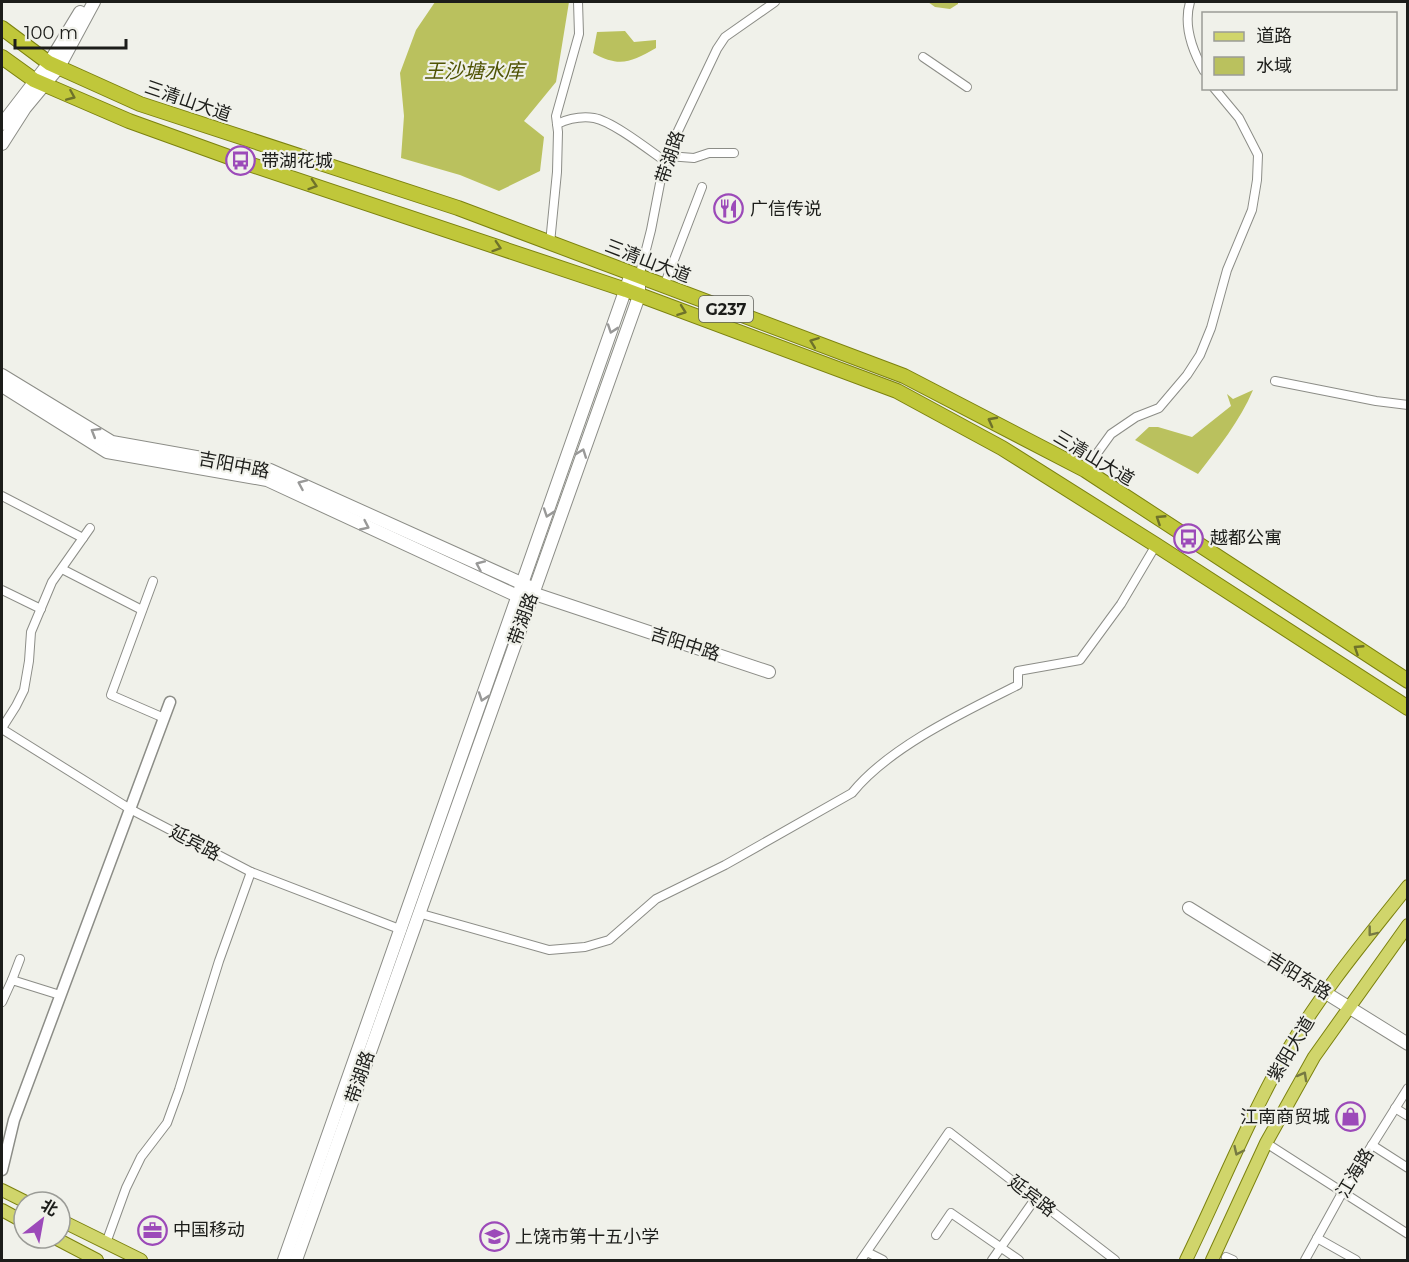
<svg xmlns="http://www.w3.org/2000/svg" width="1409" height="1262" font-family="Montserrat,'Noto Sans SC',sans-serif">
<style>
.water{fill:#bac15e}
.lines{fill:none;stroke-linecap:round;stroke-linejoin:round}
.minor-casing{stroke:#8c8d87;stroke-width:10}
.tertiary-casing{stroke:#8c8d87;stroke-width:13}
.secondary-casing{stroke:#8c8d87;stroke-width:14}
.primary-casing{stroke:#7c820f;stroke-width:14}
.trunk-casing{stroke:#7c820f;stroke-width:16}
.minor{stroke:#fff;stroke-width:8}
.tertiary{stroke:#fff;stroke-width:10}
.secondary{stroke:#fff;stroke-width:12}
.primary{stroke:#d0d56b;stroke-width:12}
.trunk{stroke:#c0c73a;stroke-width:14}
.oneway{stroke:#6e722a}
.oneway2{stroke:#999998}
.oneway3{stroke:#767942}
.labels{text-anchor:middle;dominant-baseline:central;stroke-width:4.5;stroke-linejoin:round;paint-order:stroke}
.shield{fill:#f0f1ea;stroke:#5c5d58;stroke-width:1.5}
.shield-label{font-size:16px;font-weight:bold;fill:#1c1d1a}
.street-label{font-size:18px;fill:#1c1d1a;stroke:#f0f1ea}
.poi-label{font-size:18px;fill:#1c1d1a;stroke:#f0f1ea;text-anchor:start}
.water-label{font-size:20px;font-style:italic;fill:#4f5304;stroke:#f0f1ea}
</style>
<rect width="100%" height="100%" fill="#f0f1ea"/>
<g class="water">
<path d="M435 2H569L556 82 524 121 544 137 540 171 499 191 460 175 401 158 404 116 400 73 416 30Z"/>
<path d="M928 2H958V4L950 9 935 7Z"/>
<path d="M625 31 634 42 656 40V48C631 62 620 68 593 53L597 32Z"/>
<path d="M1253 390C1240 421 1218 448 1198 474L1135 440 1149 427H1158L1192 437 1231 406 1227 394 1233 399Z"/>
</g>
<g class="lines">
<defs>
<g id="minor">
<path d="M1190 2C1183 26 1192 50 1204 71"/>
<path d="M923 57 967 87"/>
<path d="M557 124C568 119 581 116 594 118 612 121 649 150 666 162"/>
<path d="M668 156 694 158 709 153H734"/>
<path d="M550 243 557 172 558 132 556 116 579 34 578 2"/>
<path d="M639 277 651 230 663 168 678 131 717 49 725 37 775 2"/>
<path d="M664 286 702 187"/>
<path d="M1275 381 1376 401 1408 405"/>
<path d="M1085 470 1111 434 1136 417 1159 408 1187 375 1200 355 1211 328 1227 270 1252 210 1257 180 1258 155 1239 118 1214 88"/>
<path d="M2 496 83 538"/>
<path d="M62 569 142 610"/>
<path d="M153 581 111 695 164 718"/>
<path d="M2 590 41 609"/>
<path d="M2 728 16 706 24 690 29 661 31 632 52 582 90 528"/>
<path d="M2 729 130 809 251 872 402 930"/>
<path d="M418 913 549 950 585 947 609 940 656 899 725 865 852 793C889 747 964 712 1018 685V671L1080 660 1121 604 1156 545"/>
<path d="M12 980 20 959"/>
<path d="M2 1002 12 980 60 995"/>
<path d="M1395 1108 1408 1116"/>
<path d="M1266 1143 1408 1234"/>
<path d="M1372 1145 1408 1168"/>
<path d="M936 1235 951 1213 1019 1260"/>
<path d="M1317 1238 1356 1260"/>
<path d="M106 1243 126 1188 141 1157 167 1123 179 1090 219 961 251 872"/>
<path d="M867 1252 883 1260"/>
<path d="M1226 1257 1233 1260"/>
<path d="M861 1260 949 1132 1115 1260"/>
<path d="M992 1260 1035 1199"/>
<path d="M1305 1260 1342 1193 1408 1088"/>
</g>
<path id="tertiary" d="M2 1170 14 1120 170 702"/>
<g id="secondary">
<path d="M2 124 49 63 80 12"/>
<path d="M2 144 25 108 59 67 94 2"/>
<path d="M2 375 112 442 270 470 530 587"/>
<path d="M2 386 107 452 267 480 526 600"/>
<path d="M532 593 769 672"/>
<path d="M1189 908 1408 1044"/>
<path d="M284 1260 631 274"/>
<path d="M296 1260 639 296V277"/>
</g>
<g id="primary">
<path d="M2 1190 26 1202"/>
<path d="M2 1210 24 1222"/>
<path d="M60 1220 141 1260"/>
<path d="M55 1238 97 1260"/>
<path d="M1186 1260C1220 1190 1250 1115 1289 1048 1323 990 1367 938 1408 886"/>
<path d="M1212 1260 1266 1143 1314 1057 1408 925"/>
</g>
<g id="trunk">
<path d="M2 28 49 63 140 104 458 208 904 376 1085 470 1408 681"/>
<path d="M2 57 34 80 129 121 240 161 626 290 897 391 1002 448 1156 545 1408 708"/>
</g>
</defs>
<use href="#minor" class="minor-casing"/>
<use href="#tertiary" class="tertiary-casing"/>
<use href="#secondary" class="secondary-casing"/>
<use href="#primary" class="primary-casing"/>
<use href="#trunk" class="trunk-casing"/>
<use href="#minor" class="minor"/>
<use href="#tertiary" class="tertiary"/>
<use href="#secondary" class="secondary"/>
<use href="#primary" class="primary"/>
<use href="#trunk" class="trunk"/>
</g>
<defs><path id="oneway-chevron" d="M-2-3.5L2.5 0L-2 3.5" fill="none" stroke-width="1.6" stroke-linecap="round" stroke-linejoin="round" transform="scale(1.5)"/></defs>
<g class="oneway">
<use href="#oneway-chevron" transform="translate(71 96) rotate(23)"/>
<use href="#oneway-chevron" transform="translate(313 185) rotate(18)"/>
<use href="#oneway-chevron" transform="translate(497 247) rotate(18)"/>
<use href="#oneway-chevron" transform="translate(682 311) rotate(20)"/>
<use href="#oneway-chevron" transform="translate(814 342) rotate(-159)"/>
<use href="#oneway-chevron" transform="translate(992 421) rotate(-152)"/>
<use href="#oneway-chevron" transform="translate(1160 519) rotate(-147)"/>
<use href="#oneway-chevron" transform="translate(1358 649) rotate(-147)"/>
</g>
<g class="oneway2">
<use href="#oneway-chevron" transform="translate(612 329) rotate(109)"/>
<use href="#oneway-chevron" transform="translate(95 432) rotate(-149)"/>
<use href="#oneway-chevron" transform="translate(582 453) rotate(-70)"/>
<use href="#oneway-chevron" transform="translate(302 484) rotate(-156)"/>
<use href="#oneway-chevron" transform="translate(548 513) rotate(109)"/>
<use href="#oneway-chevron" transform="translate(365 526) rotate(25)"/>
<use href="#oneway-chevron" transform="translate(480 565) rotate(-156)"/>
<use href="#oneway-chevron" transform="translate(483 697) rotate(109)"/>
</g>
<g class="oneway3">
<use href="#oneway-chevron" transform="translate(1372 932) rotate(128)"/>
<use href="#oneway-chevron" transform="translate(1303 1076) rotate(-61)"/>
<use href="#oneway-chevron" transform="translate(1238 1151) rotate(115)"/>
</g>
<defs>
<symbol id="bus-ring" viewBox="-11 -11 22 22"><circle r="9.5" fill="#f0f1ea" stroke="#9c4ab9" stroke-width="1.5"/><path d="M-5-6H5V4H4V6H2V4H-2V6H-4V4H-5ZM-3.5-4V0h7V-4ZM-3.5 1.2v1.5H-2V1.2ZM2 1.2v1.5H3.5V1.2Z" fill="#9c4ab9"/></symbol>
<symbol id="restaurant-ring" viewBox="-11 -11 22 22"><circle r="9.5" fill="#f0f1ea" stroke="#9c4ab9" stroke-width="1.5"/><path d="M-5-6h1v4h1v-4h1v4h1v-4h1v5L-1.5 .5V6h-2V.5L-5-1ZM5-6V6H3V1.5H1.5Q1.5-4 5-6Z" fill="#9c4ab9"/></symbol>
<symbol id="shop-ring" viewBox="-11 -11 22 22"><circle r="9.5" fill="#f0f1ea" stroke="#9c4ab9" stroke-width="1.5"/><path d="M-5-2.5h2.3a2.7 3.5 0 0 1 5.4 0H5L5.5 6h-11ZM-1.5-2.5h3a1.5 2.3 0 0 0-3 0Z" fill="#9c4ab9"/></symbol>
<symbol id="office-ring" viewBox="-11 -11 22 22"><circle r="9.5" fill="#f0f1ea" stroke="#9c4ab9" stroke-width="1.5"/><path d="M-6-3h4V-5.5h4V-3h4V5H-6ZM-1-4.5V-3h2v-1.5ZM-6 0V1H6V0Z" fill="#9c4ab9"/></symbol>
<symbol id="school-ring" viewBox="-11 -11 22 22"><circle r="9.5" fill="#f0f1ea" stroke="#9c4ab9" stroke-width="1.5"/><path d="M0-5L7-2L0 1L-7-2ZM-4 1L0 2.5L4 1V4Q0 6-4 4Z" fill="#9c4ab9"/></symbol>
</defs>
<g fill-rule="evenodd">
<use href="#bus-ring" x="224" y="144" width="33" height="33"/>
<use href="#restaurant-ring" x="712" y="192" width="33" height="33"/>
<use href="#bus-ring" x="1172" y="522" width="33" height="33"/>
<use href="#shop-ring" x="1334" y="1100" width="33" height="33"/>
<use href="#office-ring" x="136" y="1214" width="33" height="33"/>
<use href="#school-ring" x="478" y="1220" width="33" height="33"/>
</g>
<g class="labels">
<rect class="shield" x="699" y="296" width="54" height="26" rx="4.5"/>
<g class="shield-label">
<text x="726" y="309">G237</text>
</g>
<g class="street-label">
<text transform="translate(188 101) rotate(19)">三清山大道</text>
<text transform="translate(670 157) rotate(-72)">带湖路</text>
<text transform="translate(648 261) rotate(21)">三清山大道</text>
<text transform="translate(1094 458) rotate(31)">三清山大道</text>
<text transform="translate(234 465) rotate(11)">吉阳中路</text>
<text transform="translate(523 619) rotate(-70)">带湖路</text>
<text transform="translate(685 644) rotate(18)">吉阳中路</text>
<text transform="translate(195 843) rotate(28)">延宾路</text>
<text transform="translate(1299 976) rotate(32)">吉阳东路</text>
<text transform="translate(1291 1049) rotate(-59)">紫阳大道</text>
<text transform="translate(360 1077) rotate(-71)">带湖路</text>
<text transform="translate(1355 1173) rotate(-59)">江海路</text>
<text transform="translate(1032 1196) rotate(38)">延宾路</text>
</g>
<g class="poi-label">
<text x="261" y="161">带湖花城</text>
<text x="750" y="209">广信传说</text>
<text x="1210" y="538">越都公寓</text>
<text x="1330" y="1117" text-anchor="end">江南商贸城</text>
<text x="173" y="1230">中国移动</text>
<text x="515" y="1237">上饶市第十五小学</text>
</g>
<g class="water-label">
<text x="474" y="71">王沙塘水库</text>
</g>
</g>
<rect width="1409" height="1262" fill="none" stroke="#1c1d1a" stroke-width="6"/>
<rect x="1202" y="12" width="195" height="78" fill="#f0f1ea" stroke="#9b9c97" stroke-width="1.5"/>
<rect x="1214" y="32" width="30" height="9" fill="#d0d56b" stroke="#9b9c97" stroke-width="1.5"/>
<text x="1256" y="42" font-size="18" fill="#1c1d1a">道路</text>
<rect x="1214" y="57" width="30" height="18" fill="#bac15e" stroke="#9b9c97" stroke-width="1.5"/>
<text x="1256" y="72" font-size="18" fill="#1c1d1a">水域</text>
<g transform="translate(42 1220) rotate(31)"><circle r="28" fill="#f0f1ea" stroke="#9b9c97" stroke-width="1.5"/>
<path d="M0-4.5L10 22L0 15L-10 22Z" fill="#9c4ab9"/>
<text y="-9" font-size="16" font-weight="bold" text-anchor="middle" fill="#1c1d1a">北</text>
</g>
<path d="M15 39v9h111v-9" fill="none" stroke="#1c1d1a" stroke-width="3"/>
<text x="24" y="39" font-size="18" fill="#1c1d1a" stroke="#f0f1ea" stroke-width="4.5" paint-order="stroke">100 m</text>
</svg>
